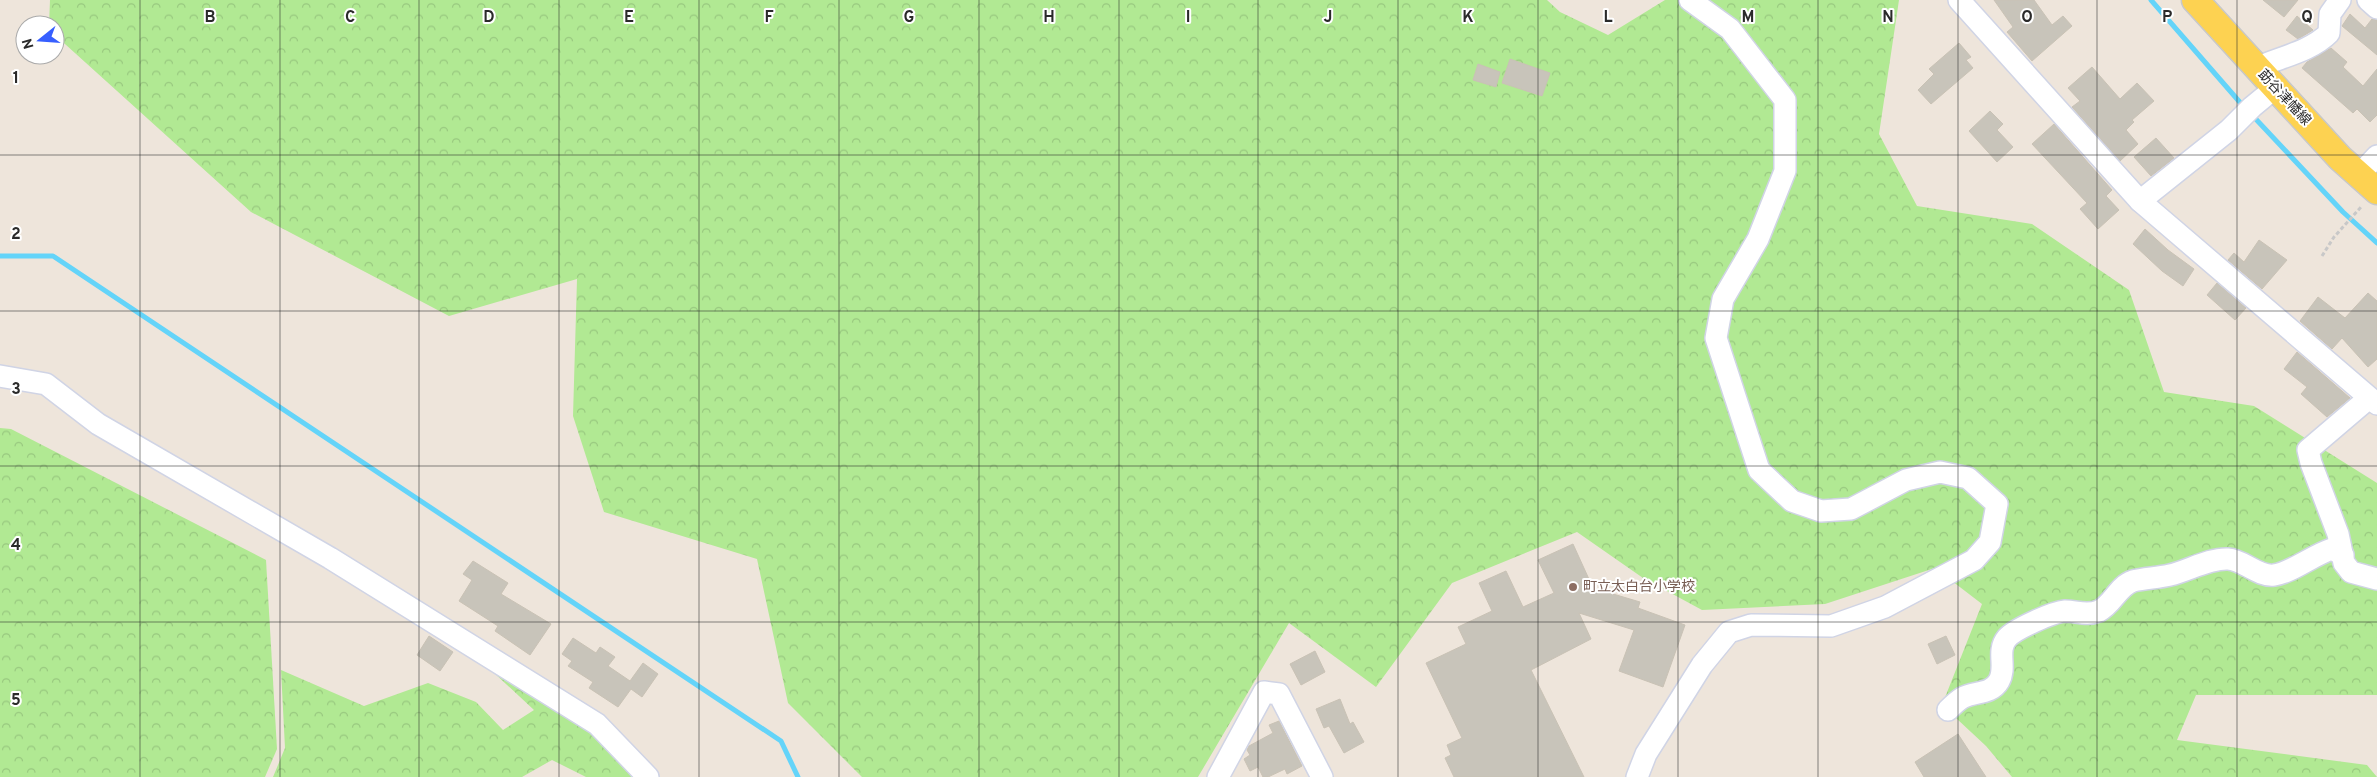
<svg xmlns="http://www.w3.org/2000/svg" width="2377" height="777" font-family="Overpass,'Noto Sans JP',sans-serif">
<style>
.forest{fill:url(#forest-crowns)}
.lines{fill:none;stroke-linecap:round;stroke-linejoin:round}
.stream{stroke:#64d4f9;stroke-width:5}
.building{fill:#c8c4ba;stroke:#c9c2b5}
.minor-casing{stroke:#d0d4e5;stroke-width:24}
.major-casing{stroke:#c8c8c8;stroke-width:29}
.path{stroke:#c8c8c8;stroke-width:3;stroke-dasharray:4 2.5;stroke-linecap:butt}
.minor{stroke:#fff;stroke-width:21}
.major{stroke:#fdd251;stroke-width:26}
.grid{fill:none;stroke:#2a2a2a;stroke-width:1;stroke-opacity:0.55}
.education-dot{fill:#8d6e63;stroke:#fff;stroke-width:2}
.labels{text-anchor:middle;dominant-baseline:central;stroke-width:4;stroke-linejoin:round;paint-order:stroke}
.street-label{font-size:14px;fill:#2a2a2a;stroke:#fff}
.education-label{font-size:14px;fill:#785e54;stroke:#fff;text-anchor:start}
.grid-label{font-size:16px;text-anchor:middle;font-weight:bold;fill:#2a2a2a;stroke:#fff;stroke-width:4;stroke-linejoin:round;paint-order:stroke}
</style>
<defs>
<pattern id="forest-crowns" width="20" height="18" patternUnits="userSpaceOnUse" patternTransform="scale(1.25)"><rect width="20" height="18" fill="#b1e993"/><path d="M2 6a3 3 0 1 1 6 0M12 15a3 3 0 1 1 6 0" fill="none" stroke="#98c87f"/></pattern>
</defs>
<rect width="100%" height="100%" fill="#eee5db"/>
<g class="forest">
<path d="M50 0H1547L1560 12 1608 35 1665 0H1899L1879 134 1917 206 2032 224 2129 290 2164 392 2254 406 2377 483V695H2196L2177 740 2367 765 2377 777H2012L1986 746 1942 705 1982 604 1935 568 1825 604 1702 610 1643 578 1577 532 1452 583 1376 687 1289 623 1198 777H862L788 703 757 559 604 512 573 416 577 279 449 316 251 212 55 35V25H49Z"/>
<path d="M0 428 11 429 266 560 277 749 265 777H0Z"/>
<path d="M281 670 364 706 428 683 476 702 503 730 534 710 492 671 591 732 632 777H586L552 760 522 777H273L285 748Z"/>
</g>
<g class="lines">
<g class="stream">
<path d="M2151 0 2244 107"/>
<path d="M2252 115 2343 212 2377 243"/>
<path d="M0 256H53L781 741 798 777"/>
</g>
</g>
<g class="building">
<path d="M1994 0H2034L2052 25 2063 16 2072 26 2032 61 2007 32 2013 27Z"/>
<path d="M2263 0H2298L2284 17Z"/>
<path d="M2350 14 2365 28 2372 19 2377 20V55L2342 26Z"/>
<path d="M2297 16 2313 30 2298 39 2286 30Z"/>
<path d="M1959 43 1971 57 1966 60 1973 68 1931 104 1918 90 1934 74 1929 69Z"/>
<path d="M2331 48 2347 62 2343 67 2363 86 2377 69V115L2370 122 2357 109 2353 113 2302 68 2307 62Z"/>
<path d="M1510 59 1550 73 1542 96 1502 83Z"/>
<path d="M1478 64 1500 72 1496 87 1473 80Z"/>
<path d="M2092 67 2120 99 2137 83 2154 101 2132 120 2134 122 2126 130 2138 144 2120 161 2072 107 2080 101 2068 88Z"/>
<path d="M1990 111 2003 124 1997 130 2013 147 1997 162 1969 131Z"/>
<path d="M2054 124 2112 190 2106 196 2119 210 2098 229 2080 209 2087 203 2032 144Z"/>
<path d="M2156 138 2174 158 2151 176 2134 157Z"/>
<path d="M2145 229 2168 250 2194 269 2183 286 2162 271 2133 244Z"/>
<path d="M2259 240 2287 260 2262 289 2228 260 2234 253 2244 262Z"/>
<path d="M2217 283 2246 308 2235 320 2207 295Z"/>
<path d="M2368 293 2377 301V359L2368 367 2342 338 2332 349 2300 321 2318 297 2345 318Z"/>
<path d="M2297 352 2350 398 2327 417 2301 394 2307 387 2284 369Z"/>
<path d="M1573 544 1593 588 1640 602 1638 608 1685 625 1663 687 1619 671 1634 630 1579 613 1591 639 1531 670 1584 777H1454L1445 758 1451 755 1447 745 1462 738 1426 663 1466 644 1458 627 1492 611 1479 583 1506 571 1523 607 1554 593 1538 560Z"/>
<path d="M473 561 508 583 501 594 551 624 530 655 495 631 498 626 459 601 472 580 463 574Z"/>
<path d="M429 636 453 652 440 671 417 655Z"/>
<path d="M1946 636 1955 655 1937 664 1928 644Z"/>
<path d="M573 638 596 653 600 647 615 657 608 666 630 681 643 663 658 674 642 697 631 689 618 707 589 688 593 682 568 666 572 661 562 654Z"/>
<path d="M1315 651 1325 672 1301 685 1290 664Z"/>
<path d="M1340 699 1350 724 1353 722 1364 742 1344 753 1329 726 1324 728 1316 709Z"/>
<path d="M1279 721 1302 766 1287 774 1285 769 1268 777H1263L1258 767 1250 771 1244 759 1250 755 1247 750 1249 746 1273 733 1269 725Z"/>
<path d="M1958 734 1986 777H1924L1915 762Z"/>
</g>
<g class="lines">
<defs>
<g id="minor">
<path d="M1959 0 2140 201 2377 404"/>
<path d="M2368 0 2377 8"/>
<path d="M2256 68C2280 57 2310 52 2329 33L2330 14 2340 0"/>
<path d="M2359 175 2377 156"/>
<path d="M2140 201 2229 130 2252 107 2275 88"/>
<path d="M0 376 46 384 98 424 330 558 597 724 648 777"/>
<path d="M2369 398 2308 450 2311 463 2338 534 2344 563 2351 572 2377 579"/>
<path d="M1948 710C1952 706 1957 701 1962 698 1974 691 1991 695 1999 681 2007 667 1996 651 2007 638 2015 629 2053 612 2065 611 2077 611 2086 616 2099 611 2113 604 2118 586 2133 581 2144 578 2158 578 2170 575 2188 571 2209 558 2228 559 2244 560 2258 577 2274 575 2291 573 2313 555 2332 549L2343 555"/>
<path d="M1218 777 1264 692 1279 694 1322 777"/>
<path d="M1637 777 1646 754 1702 665 1729 632 1751 625 1831 626 1885 607 1974 560 1990 542 1997 504 1968 478 1940 472 1906 480 1851 509 1821 511 1792 501 1759 470 1716 338 1723 299 1758 239 1785 171V100L1730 29 1690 0"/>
</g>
<path id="major" d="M2195 0 2340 158 2377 191"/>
</defs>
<use href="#minor" class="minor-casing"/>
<use href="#major" class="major-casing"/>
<path class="path" d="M2322 256 2334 237 2362 206"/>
<use href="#minor" class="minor"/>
<use href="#major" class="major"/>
</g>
<path class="grid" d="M140 0V777M280 0V777M419 0V777M559 0V777M699 0V777M839 0V777M979 0V777M1119 0V777M1258 0V777M1398 0V777M1538 0V777M1678 0V777M1818 0V777M1958 0V777M2097 0V777M2237 0V777M0 155H2377M0 311H2377M0 466H2377M0 622H2377"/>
<circle class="education-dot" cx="1573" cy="587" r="5"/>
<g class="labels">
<g class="street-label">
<text transform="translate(2284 98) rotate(47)">莇谷津幡線</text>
</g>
<g class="education-label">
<text x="1583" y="587">町立太白台小学校</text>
</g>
</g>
<g class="grid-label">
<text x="210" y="22">B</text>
<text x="350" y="22">C</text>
<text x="489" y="22">D</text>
<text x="629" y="22">E</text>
<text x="769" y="22">F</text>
<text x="909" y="22">G</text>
<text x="1049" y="22">H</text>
<text x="1188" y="22">I</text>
<text x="1328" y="22">J</text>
<text x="1468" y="22">K</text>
<text x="1608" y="22">L</text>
<text x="1748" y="22">M</text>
<text x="1888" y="22">N</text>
<text x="2027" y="22">O</text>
<text x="2167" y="22">P</text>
<text x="2307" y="22">Q</text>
<text x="16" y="83">1</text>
<text x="16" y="239">2</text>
<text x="16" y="394">3</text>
<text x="16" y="550">4</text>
<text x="16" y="705">5</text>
</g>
<g transform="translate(40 40) rotate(253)"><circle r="24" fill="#ffffff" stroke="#aaaaaa"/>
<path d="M0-4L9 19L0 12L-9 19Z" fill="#375fff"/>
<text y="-8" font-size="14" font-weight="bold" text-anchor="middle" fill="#2a2a2a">N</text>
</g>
</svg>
